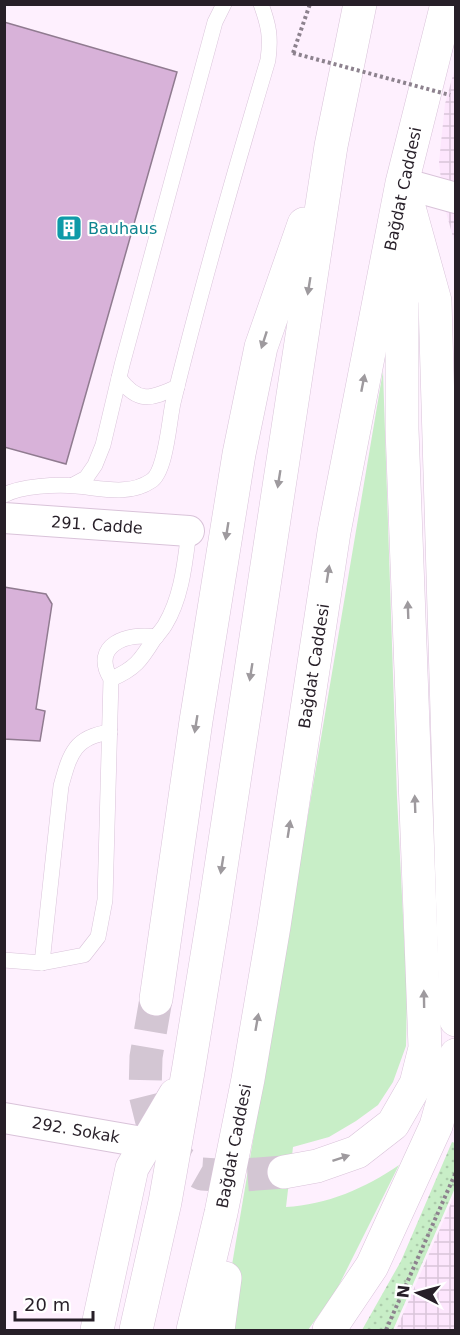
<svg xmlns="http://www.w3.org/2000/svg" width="460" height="1335" font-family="'DejaVu Sans',sans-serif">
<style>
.industrial{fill:url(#industrial-grid)}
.grass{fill:#c8eec7}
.park{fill:url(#park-dots)}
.building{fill:#d8b2d9;stroke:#907b90;stroke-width:1.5}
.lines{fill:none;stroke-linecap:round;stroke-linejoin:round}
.primary-tunnel{stroke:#d3c6d3;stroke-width:33;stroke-dasharray:33 16;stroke-linecap:butt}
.service-casing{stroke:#d9c3d9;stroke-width:16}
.minor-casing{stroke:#d9c3d9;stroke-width:32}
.primary-casing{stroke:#d9c3d9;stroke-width:34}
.path{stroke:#8d828e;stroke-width:4;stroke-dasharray:3 3;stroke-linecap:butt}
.service{stroke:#fff;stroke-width:15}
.minor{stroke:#fff;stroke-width:30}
.primary{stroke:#fff;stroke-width:33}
.path-bridge{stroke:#8d828e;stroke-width:4;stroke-dasharray:3 3;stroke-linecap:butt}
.oneway{fill:#9e9a9e}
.labels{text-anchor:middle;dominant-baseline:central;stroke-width:4.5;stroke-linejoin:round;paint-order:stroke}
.street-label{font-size:16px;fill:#271f28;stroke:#fff}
.culture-label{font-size:16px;fill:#0d838f;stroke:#fff;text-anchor:start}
</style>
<defs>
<pattern id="industrial-grid" width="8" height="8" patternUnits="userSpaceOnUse" patternTransform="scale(1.5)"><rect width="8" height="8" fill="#fde6fd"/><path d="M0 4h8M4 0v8" fill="none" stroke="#d9c5d9"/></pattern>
<pattern id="park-dots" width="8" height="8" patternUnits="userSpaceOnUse" patternTransform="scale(1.5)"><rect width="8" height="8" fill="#c8eec7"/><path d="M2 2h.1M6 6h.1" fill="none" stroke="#acccab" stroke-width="1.8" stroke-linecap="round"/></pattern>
</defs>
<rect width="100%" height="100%" fill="#fef0fe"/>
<g class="industrial">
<path d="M455 68V244L444 205 439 162 445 104Z"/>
<path d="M455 1194V1330H396Z"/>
</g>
<path class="grass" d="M383 371 397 797 407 995 406 1046 393 1082 378 1105 356 1121 329 1137 293 1147 286 1207C326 1205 366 1188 399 1165L336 1291 308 1330H221Z"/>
<path class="park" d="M452 1142 455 1143V1188L393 1330H362L401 1261Z"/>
<g class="building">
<path d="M4 22 177 72 66 464 4 447Z"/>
<path d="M4 587 46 594 52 604 36 709 45 711 40 741 4 739Z"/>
</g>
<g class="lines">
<path class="primary-tunnel" d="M156 999 146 1057 145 1094 153 1126 174 1158 202 1174 232 1176 284 1172"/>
<defs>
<g id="service">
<path d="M119 378C138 404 151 399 177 387"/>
<path d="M73 485 86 478 95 465 103 445 122 365 215 22 224 4"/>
<path d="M4 495C21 486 57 484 76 486 101 488 129 496 151 481 166 472 169 421 173 403 201 288 234 174 268 60 271 37 269 26 261 4"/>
<path d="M111 679C135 669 141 660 154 639 158 634 162 630 165 625 182 597 185 562 189 531"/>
<path d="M4 960 42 963 84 955 98 937 105 900 111 679C90 645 128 632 156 637"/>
<path d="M42 963 61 786C70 754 74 737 110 732"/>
</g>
<g id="minor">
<path d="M402 183 456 198"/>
<path d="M4 518 189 531"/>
<path d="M4 1118 148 1143"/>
</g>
<g id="primary">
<path d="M405 193 435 301 456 1020"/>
<path d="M156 999 196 721 239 454 261 347 304 224"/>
<path d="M284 1172 317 1166 357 1152 393 1124 416 1084 425 1048 402 429V259"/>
<path d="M97 1330 132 1168 175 1095"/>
<path d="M136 1330 165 1202 188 1072 214 913 331 146 360 4"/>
<path d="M193 1330 221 1213 248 1079 274 926 334 532 402 183 447 4"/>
<path d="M218 1330 225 1278"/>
<path d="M329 1330 372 1266 436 1126 456 1055"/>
</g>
</defs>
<use href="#service" class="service-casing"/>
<use href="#minor" class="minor-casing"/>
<use href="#primary" class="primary-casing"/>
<g class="path">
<path d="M293 53 310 4"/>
<path d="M386 1330 456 1172"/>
</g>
<use href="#service" class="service"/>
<use href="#minor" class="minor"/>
<use href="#primary" class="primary"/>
<path class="path-bridge" d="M293 53 450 95"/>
</g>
<defs><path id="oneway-solid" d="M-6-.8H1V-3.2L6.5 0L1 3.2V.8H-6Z" transform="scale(1.5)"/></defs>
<g class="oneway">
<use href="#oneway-solid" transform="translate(309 286) rotate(99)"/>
<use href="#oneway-solid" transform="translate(264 340) rotate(108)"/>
<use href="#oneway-solid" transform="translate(363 383) rotate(-79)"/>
<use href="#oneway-solid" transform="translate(279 479) rotate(99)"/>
<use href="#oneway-solid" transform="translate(227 531) rotate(99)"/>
<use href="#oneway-solid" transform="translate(328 574) rotate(-81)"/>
<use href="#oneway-solid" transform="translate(408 610) rotate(-92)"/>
<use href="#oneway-solid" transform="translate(251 672) rotate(99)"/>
<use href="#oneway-solid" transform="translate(196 724) rotate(99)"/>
<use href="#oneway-solid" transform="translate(415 804) rotate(-92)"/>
<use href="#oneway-solid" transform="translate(289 829) rotate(-81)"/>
<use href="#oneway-solid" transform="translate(222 865) rotate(99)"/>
<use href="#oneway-solid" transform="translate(424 999) rotate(-91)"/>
<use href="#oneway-solid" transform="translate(257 1022) rotate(-80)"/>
<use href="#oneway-solid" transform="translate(341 1158) rotate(-18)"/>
</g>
<defs>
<symbol id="building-square" viewBox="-11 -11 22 22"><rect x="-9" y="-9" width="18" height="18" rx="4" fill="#0f9aa8" stroke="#fff"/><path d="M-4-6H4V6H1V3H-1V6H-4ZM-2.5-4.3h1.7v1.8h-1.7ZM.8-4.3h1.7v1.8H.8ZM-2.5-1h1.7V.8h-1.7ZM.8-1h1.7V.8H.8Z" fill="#fff"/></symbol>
</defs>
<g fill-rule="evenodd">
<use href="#building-square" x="54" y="213" width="30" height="30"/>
</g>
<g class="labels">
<g class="street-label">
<text transform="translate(403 189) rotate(-78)">Bağdat Caddesi</text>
<text transform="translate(97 525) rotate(4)">291. Cadde</text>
<text transform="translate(314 666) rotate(-81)">Bağdat Caddesi</text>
<text transform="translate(76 1130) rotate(10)">292. Sokak</text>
<text transform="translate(234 1146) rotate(-79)">Bağdat Caddesi</text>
</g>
<g class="culture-label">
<text x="88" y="228">Bauhaus</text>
</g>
</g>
<rect width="460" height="1335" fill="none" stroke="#271f28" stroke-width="12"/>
<g transform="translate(418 1293) rotate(276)" stroke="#ffffff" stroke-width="4.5" paint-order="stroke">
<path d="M0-4.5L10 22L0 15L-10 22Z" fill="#271f28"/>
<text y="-9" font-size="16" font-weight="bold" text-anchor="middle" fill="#271f28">N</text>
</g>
<path d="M15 1311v9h78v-9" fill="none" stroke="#271f28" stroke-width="3"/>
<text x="24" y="1311" font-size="18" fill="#271f28" stroke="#ffffff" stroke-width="4.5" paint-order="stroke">20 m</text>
</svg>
